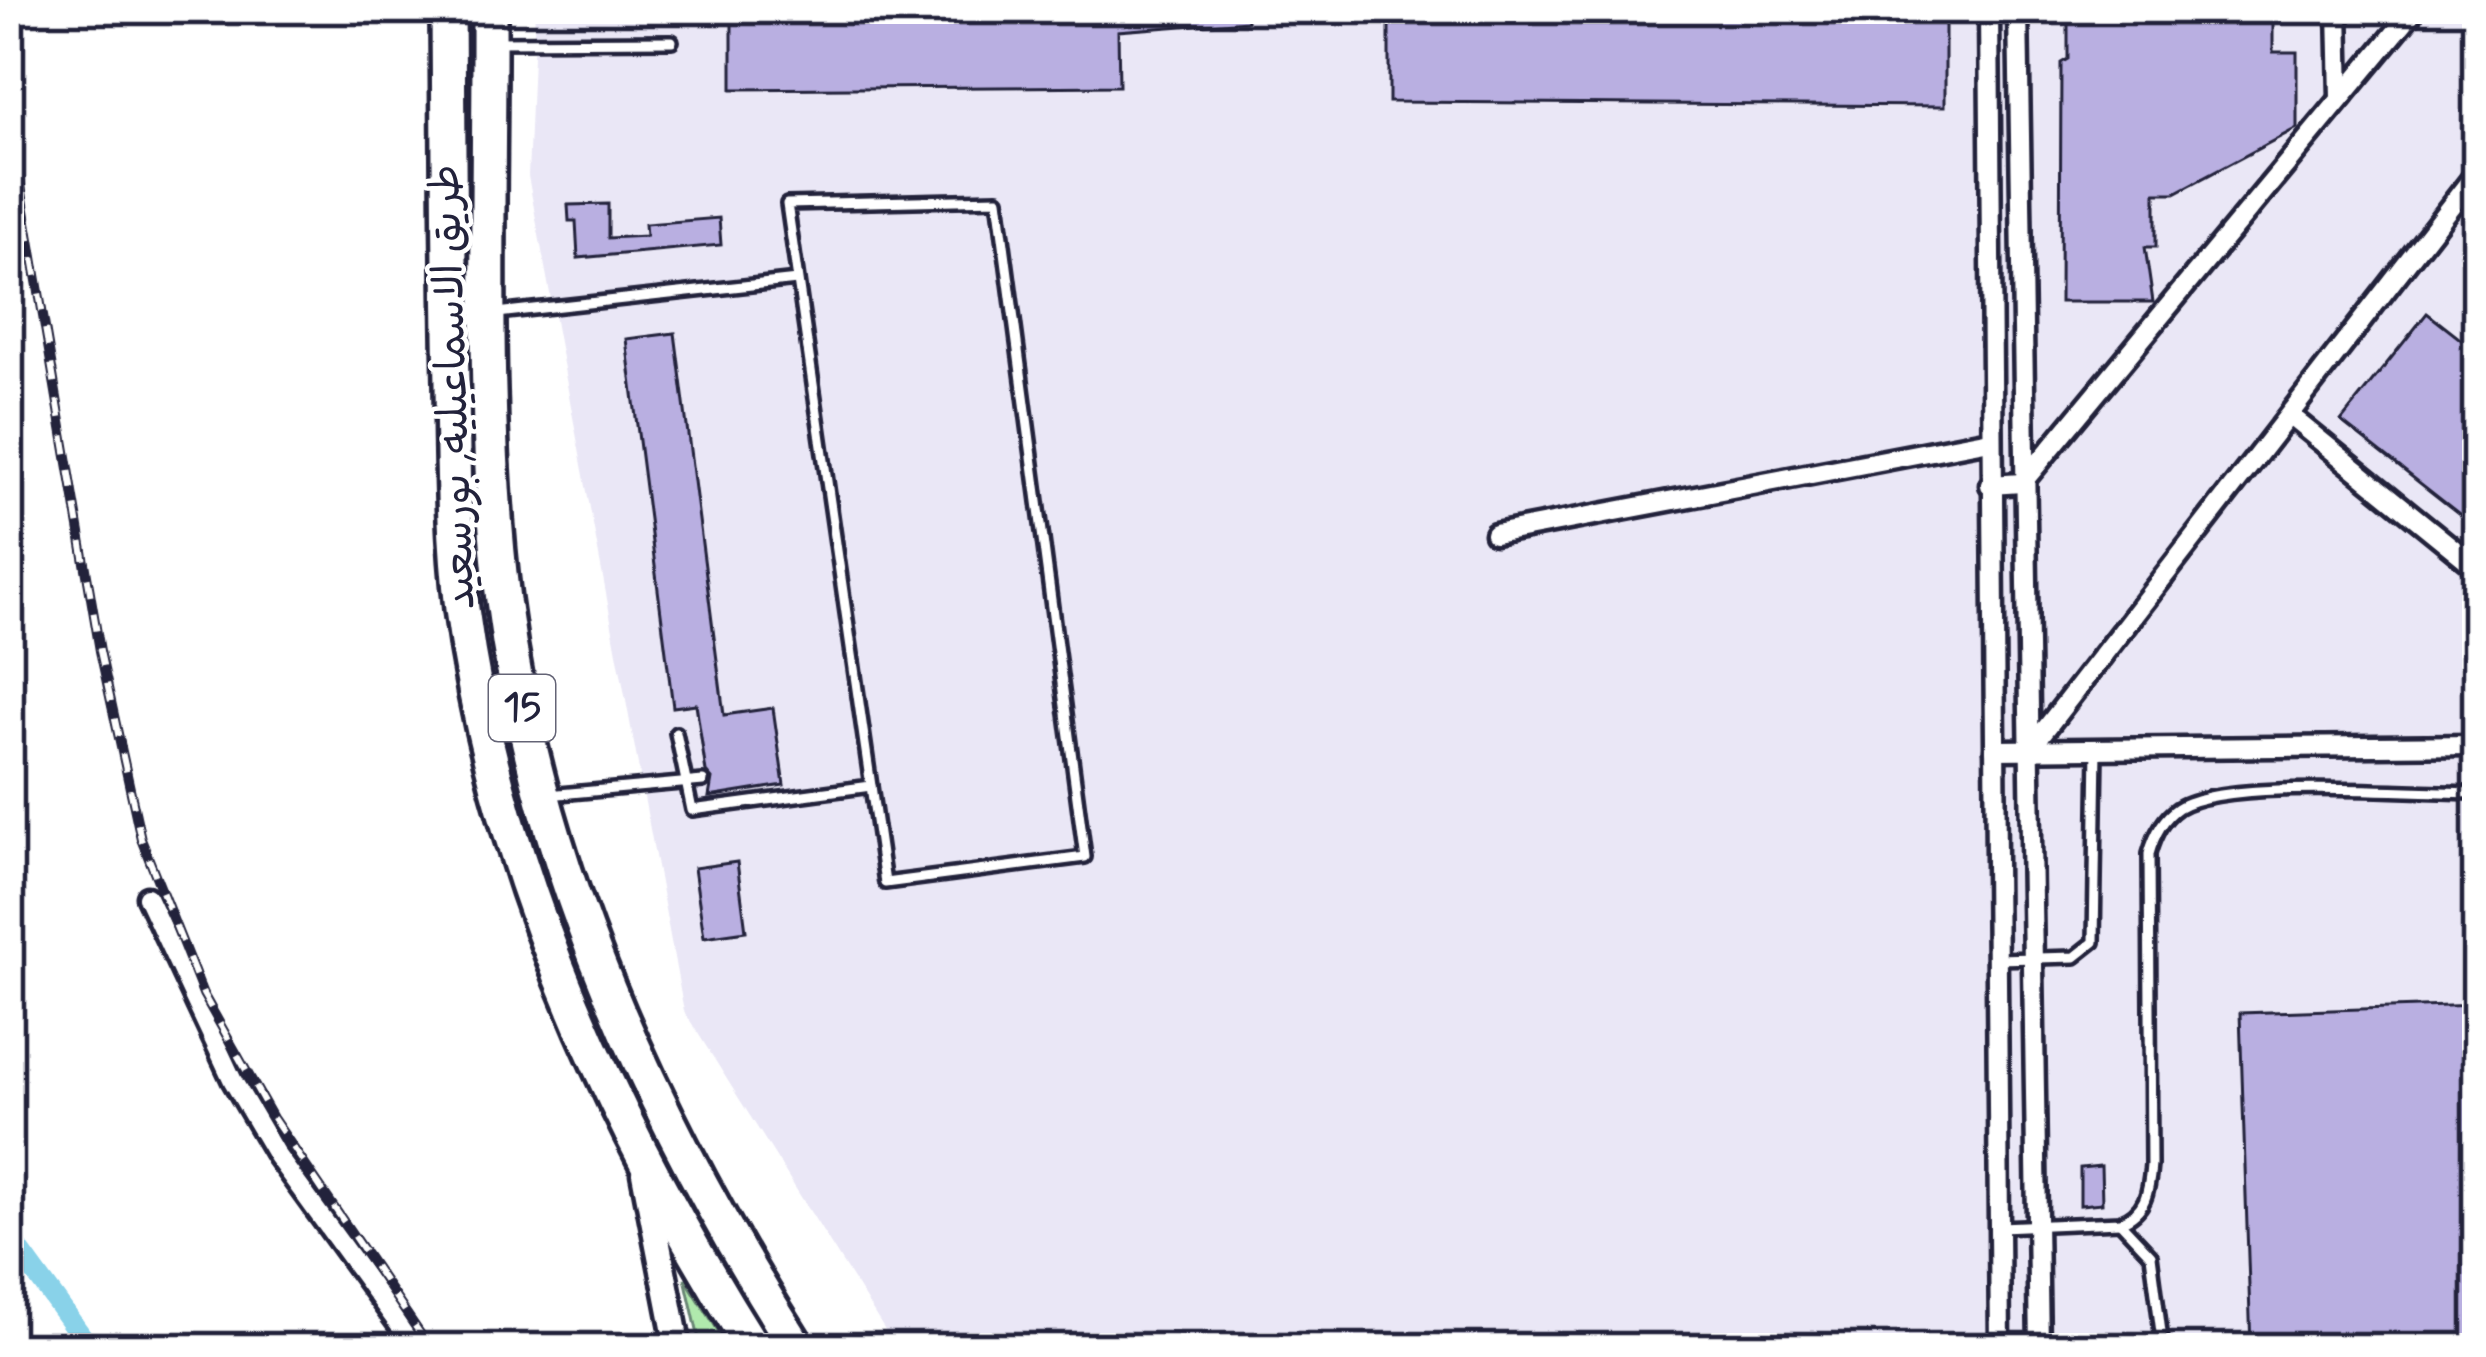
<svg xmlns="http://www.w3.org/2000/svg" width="2486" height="1357" font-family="Mynerve,'Playpen Sans Arabic',sans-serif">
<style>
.built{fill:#eae7f6}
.green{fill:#b0e9ad;stroke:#698674;stroke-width:3}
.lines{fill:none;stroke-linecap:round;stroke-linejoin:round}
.canal{stroke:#89d2e9;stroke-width:21}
.building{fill:#b9afe1;stroke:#22223b;stroke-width:3}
.lane-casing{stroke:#22223b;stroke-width:18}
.street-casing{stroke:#22223b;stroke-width:27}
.secondary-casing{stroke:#22223b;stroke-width:33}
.highway-casing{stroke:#22223b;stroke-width:42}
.lane{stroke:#fff;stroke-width:9}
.street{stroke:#fff;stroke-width:18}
.secondary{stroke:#fff;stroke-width:24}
.highway{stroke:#fff;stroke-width:33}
.rail-casing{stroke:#22223b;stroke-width:10}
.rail{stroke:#fff;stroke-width:6;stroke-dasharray:18;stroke-linecap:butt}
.labels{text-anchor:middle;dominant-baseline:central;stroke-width:9;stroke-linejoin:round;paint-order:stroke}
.shield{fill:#fff;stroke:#646476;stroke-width:3}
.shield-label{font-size:39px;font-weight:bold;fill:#22223b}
.street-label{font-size:42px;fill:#22223b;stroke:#fff}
</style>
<rect width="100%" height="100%" fill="#fff"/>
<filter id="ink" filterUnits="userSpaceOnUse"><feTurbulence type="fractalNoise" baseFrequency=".00833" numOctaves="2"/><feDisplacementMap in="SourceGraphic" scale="24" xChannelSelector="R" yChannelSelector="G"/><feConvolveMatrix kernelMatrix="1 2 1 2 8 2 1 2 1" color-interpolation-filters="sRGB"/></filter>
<g filter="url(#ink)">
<path class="built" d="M535 9H2477V1348H896L684 1011 528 176Z"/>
<path class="green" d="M685 1278 729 1348H701Z"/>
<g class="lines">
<path class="canal" d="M9 1236 90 1348"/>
</g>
<g class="building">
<path d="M732 9H1246L1247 21 1118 31 1119 86 732 89Z"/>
<path d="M2068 9H2273V52H2297V128L2175 193H2156V247H2145L2153 302H2060L2061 63 2068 59Z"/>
<path d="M1389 11 1945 15V106L1389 102Z"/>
<path d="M608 204V238L646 236 645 224 719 218 721 245 578 258 576 221H569L568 205Z"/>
<path d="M2427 313 2477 352V528L2341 421Z"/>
<path d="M675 333 724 715 773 708 784 785 709 797 712 779 706 772 696 704 673 707 626 339Z"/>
<path d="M737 862 746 931 704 937 694 868Z"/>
<path d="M2477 1005V1348H2251L2240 1013Z"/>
<path d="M2101 1166 2102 1203 2080 1205V1168Z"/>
</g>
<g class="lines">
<defs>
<g id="lane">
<path d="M494 42 672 41"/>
<path d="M998 199 1085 857 885 883 787 204Z"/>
<path d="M497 313 797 280"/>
<path d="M676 733 692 810 871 786"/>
<path d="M548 795 703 781"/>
<path d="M1996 959 2075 957 2094 942 2097 748"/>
<path d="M2120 1222 2151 1255 2163 1348"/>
<path d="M2000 1227 2120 1222C2146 1212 2149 1192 2151 1165L2149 854C2154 836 2162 819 2178 808 2225 778 2414 793 2477 793"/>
</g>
<g id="street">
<path d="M1989 9 2000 1348"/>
<path d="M2018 9 2039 1348"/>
<path d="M2338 9 2340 98"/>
<path d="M2290 416 2477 568"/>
<path d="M1990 485 2022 483 2415 9"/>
<path d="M1495 534 1990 440"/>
<path d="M2030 749 2477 172"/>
<path d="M1995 750 2477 745"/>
<path d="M147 897 233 1081 277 1156 416 1348"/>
</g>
<path id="secondary" d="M644 1173 678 1348"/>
<g id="highway">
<path d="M448 9C449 133 449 258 452 382 453 458 453 534 462 609 497 874 612 1124 753 1348"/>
<path d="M489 9C490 200 480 412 503 600 537 869 653 1121 797 1348"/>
</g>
</defs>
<use href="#lane" class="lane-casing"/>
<use href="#street" class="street-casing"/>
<use href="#secondary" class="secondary-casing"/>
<use href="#highway" class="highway-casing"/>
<use href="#lane" class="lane"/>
<use href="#street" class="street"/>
<use href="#secondary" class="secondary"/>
<use href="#highway" class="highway"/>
<defs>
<path id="rail" d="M9 116 100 651 141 839 203 994 273 1118 430 1348"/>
</defs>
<use href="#rail" class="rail-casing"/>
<use href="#rail" class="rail"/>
</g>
</g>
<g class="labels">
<rect class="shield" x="489" y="675" width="66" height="66" rx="9"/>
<g class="shield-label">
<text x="522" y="708">15</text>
</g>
<g class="street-label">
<text transform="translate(454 387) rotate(-92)">طريق الاسماعيليه, بورسعيد</text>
</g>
</g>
<rect width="2486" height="1357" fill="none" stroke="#fff" stroke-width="48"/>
<rect x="24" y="24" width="2438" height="1309" fill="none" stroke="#22223b" stroke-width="4.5" filter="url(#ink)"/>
</svg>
